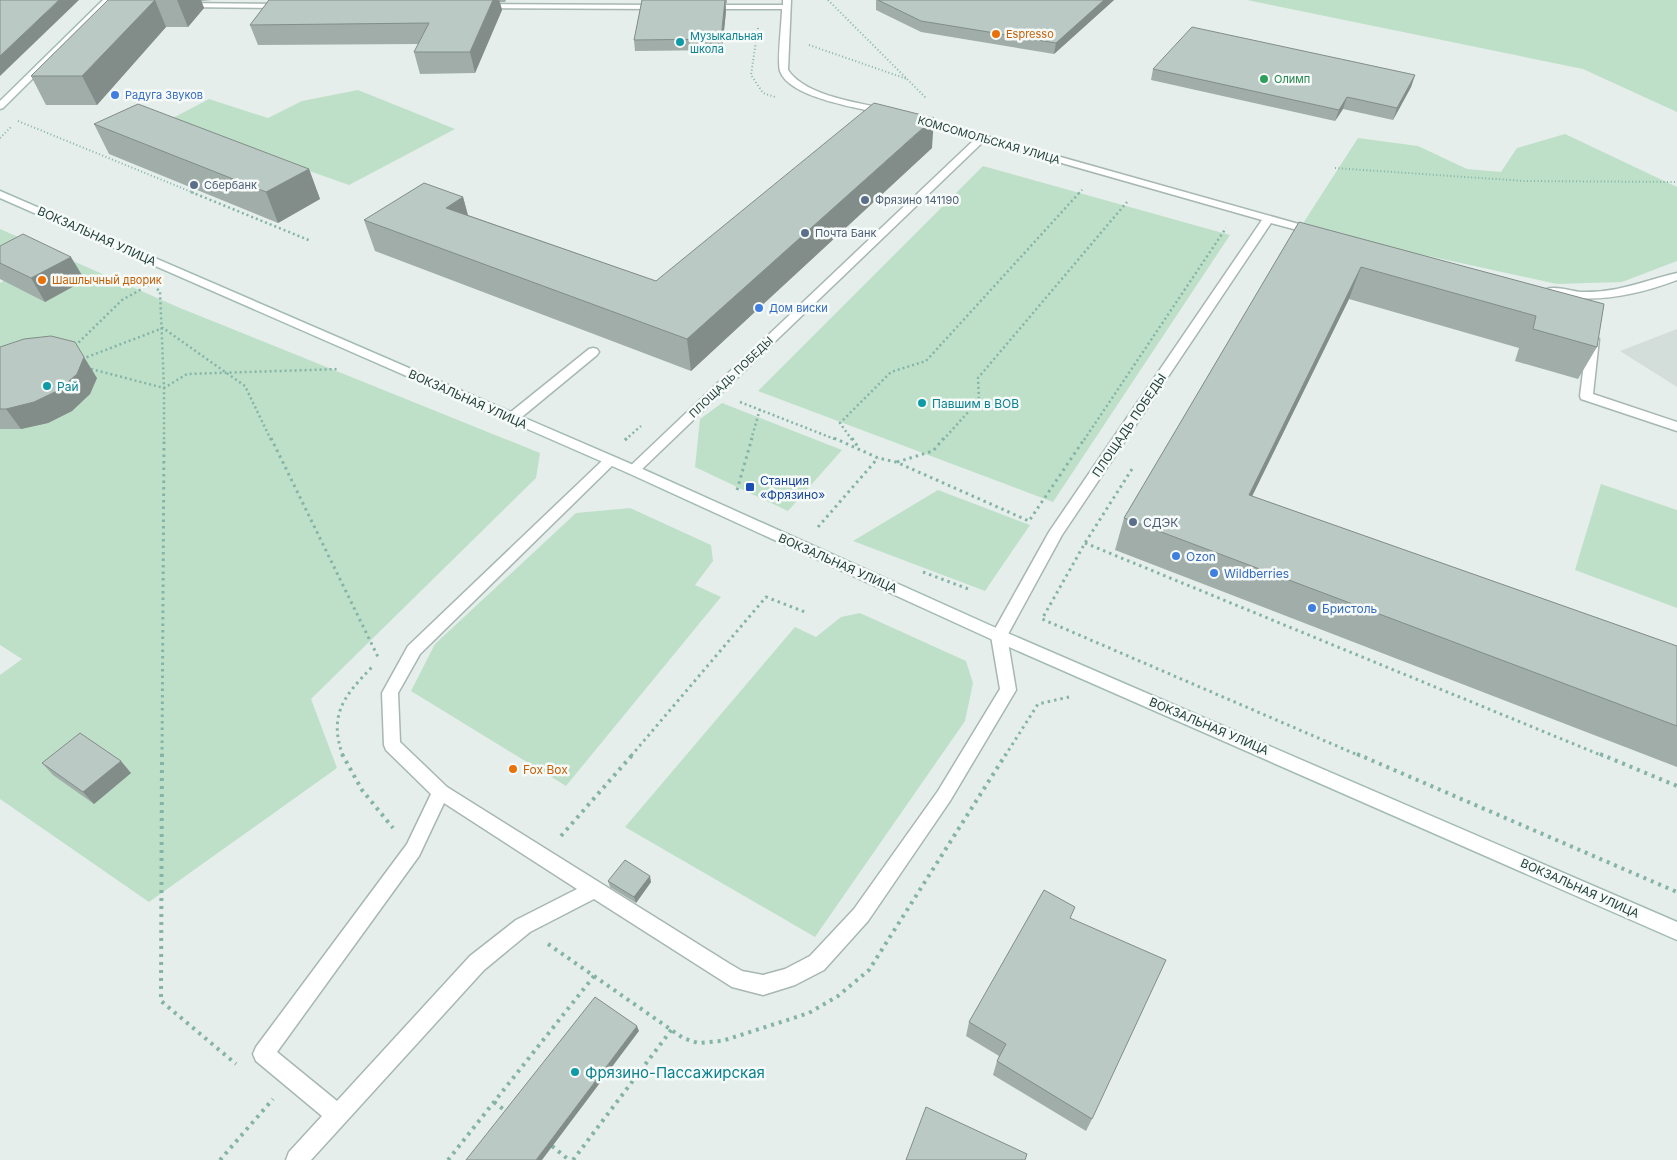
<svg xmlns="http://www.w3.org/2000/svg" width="1677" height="1160" font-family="Inter,sans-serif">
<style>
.built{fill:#d3deda}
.green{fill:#bee0c9}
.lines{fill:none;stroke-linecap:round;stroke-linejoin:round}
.lane-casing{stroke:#a7b7b3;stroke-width:3}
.street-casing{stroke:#a7b7b3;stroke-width:3}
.secondary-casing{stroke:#a3bbb4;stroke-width:3}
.path-far3{stroke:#85b3a7;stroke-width:2;stroke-dasharray:1 2.5;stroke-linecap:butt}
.path-far2{stroke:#85b3a7;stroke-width:2.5;stroke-dasharray:2 3;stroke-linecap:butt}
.path-far1{stroke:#85b3a7;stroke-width:3;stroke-dasharray:2.5 4;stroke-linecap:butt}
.path{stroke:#85b3a7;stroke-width:4;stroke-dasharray:3 5;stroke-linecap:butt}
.lane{fill:#fff;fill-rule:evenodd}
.street{fill:#fff;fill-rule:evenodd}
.secondary{fill:#fff;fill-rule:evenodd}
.wall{fill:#a0ada9}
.shaded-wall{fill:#828d89}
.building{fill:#bac9c4;stroke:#828d89}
.food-dot{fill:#e8710a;stroke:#f6faf8;stroke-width:2}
.culture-dot{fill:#0f9aa8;stroke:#f6faf8;stroke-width:2}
.leisure-dot{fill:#2e9e5b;stroke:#f6faf8;stroke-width:2}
.shop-dot{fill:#3f7fe0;stroke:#f6faf8;stroke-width:2}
.service-dot{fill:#5c6f8a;stroke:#f6faf8;stroke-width:2}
.transit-dot{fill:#1a4fb4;stroke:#f6faf8;stroke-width:2}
.labels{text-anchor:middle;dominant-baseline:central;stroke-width:5;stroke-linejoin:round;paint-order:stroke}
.far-food-label{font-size:11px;fill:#c56008;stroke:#f6faf8;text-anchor:start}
.far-culture-label{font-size:11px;fill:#0d838f;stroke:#f6faf8;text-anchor:start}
.far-leisure-label{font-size:11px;fill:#27864d;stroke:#f6faf8;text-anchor:start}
.far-shop-label{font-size:11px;fill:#366cbe;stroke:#f6faf8;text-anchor:start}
.far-street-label{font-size:11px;fill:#23413b;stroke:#f6faf8}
.far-service-label{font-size:11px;fill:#4e5e75;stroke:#f6faf8;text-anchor:start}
.street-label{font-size:12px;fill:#23413b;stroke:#f6faf8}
.culture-label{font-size:12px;fill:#0d838f;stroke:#f6faf8;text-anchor:start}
.transit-label{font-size:12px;fill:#164399;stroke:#f6faf8;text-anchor:start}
.service-label{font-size:12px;fill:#4e5e75;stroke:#f6faf8;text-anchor:start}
.shop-label{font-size:12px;fill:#366cbe;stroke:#f6faf8;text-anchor:start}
.food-label{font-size:12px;fill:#c56008;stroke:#f6faf8;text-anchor:start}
.near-culture-label{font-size:15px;fill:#0d838f;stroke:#f6faf8;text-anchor:start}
</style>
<rect width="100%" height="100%" fill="#e5eeeb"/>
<path class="built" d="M1677 329V387L1620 351Z"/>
<g class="green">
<path d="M1247 0H1677V112L1583 69Z"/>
<path d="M358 90 455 129 349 185 167 121 209 99 268 118 302 101Z"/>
<path d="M1565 134 1677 187V261L1622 282 1557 284 1300 228 1358 138 1418 146 1467 169 1501 172 1517 148Z"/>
<path d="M983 166 1230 235 1053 502 758 391Z"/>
<path d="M0 229 180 308 540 453 536 478 311 699 337 768 149 902 0 799V675L22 659 0 645V357L9 352 0 347V283L33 265 0 251Z"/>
<path d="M722 403 842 450 788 511 695 467 700 419Z"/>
<path d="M1601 484 1677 510V608L1575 570Z"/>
<path d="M938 490 1030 525 985 591 853 541Z"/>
<path d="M630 508 711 545 713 561 695 585 721 597 566 786 411 691 435 644 576 513Z"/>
<path d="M860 613 966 661 973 683 965 721 815 937 625 827 795 627 816 637 841 617Z"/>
</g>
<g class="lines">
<defs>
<g id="lane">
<path d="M1593 335 1599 339 1593 394 1677 422V431L1581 399 1580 396 1587 339Z"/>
<path d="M593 348 597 349 599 352 597 355 517 421H507L505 418 507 415 589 349Z"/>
</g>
<g id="street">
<path d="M783 0H791L788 70C806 97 862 103 891 110V114L888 115C862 108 790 99 780 71 777 62 782 22 782 9H706L702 7 706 5H783Z"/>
<path d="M180 3 285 4 289 6 285 8 183 7 179 5Z"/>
<path d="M478 4 660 5 664 7 660 9 481 8 477 6Z"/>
<path d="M915 116 1320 230 1321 232 1316 235 1271 223 1062 535 1007 636 1016 690 950 801 868 921 824 970 795 985 763 995 732 987 594 899 530 932 484 970 311 1160H286L289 1152 322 1116 256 1061 253 1054 256 1047 407 844 431 794 386 750 384 745 382 693 408 646 605 458H615L617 461 420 654 398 693 400 742 447 787 730 964 742 971 763 975 785 969 810 956 854 909 938 791 1000 689 991 636 1049 532 1262 220 984 141 638 473H628L626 470 975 139 912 121 910 119ZM444 803 577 889 516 920 470 956 337 1101 277 1052 419 856Z"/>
<path d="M1677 273V280C1635 296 1589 305 1545 293L1543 291C1550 284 1571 291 1581 292 1618 293 1643 281 1677 273Z"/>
</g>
<g id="secondary">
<path d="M103 0H112L3 108 0 109V101Z"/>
<path d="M0 191 638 467 1005 632 1677 922V940L993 640 628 473 0 198Z"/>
</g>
</defs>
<use href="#lane" class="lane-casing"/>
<use href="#street" class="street-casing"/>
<use href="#secondary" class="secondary-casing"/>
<g class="path-far3">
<path d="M828 0 926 98"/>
<path d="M758 28 751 75 763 93 775 97"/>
<path d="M809 45 907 79"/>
<path d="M18 121 194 193"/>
<path d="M0 138 12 126"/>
<path d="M1335 168 1524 181 1677 182"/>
<path d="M1079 193 1083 189"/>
</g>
<g class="path-far2">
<path d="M191 192 311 241"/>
<path d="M157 289 160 291 164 388V440"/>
<path d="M75 346 122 300 149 285"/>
<path d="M82 359 163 328 245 386 271 440"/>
<path d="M91 369 164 388 187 374 339 369"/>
<path d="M740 402 837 440"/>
<path d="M625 440 641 426"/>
<path d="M751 440 760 409"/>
<path d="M852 440 840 423 891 372 926 361 1080 192"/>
<path d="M943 440 979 400 978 378 1127 202"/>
<path d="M1084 440 1226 228"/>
</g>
<g class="path-far1">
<path d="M271 438 379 659"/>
<path d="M834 438 878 458 896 462 1029 521 1085 438"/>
<path d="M852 438 858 447"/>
<path d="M625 440 627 438"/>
<path d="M897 462 933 451 944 438"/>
<path d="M1132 469 1085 543 1042 619 1360 756"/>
<path d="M737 490 752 438"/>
<path d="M818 527 878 458"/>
<path d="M1085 543 1603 756"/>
<path d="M923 572 971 590"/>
<path d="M162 756 164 438"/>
<path d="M343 756C328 715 344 696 372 667"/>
<path d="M631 756 766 597 805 612"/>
<path d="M1005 756 1038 704 1069 697"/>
</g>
<g class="path">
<path d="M162 754 161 1001 236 1064"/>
<path d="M342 754 362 790 393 828"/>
<path d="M1357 754 1677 892"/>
<path d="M1600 754 1677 786"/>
<path d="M561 836 633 754"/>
<path d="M548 944 683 1038 698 1043 722 1041 809 1013 838 996 869 970 1006 754"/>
<path d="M494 1102 508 1113"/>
<path d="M552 1146 569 1160"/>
<path d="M220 1160 273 1099"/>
<path d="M448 1160 594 976"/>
<path d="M573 1160 672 1029"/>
</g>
<use href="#lane" class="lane"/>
<use href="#street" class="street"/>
<use href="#secondary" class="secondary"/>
</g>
<g class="wall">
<path d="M108 0H212L201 1 204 8 188 27H166L97 105H46L31 76Z"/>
<path d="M269 0H506L505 2H500L502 10 475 73 420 74 414 52 419 44 258 45 250 25Z"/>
<path d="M642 0H727V3H726V11L722 50 635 51 634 40Z"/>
<path d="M876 0H1114L1054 54 921 32 876 10Z"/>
<path d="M1153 69 1415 75 1411 87 1393 120 1343 109 1335 121 1151 80Z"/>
<path d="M94 124 309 169 320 199 278 223 109 154Z"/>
<path d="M932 148 691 371 375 251 364 220 463 197 468 215 656 281Z"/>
<path d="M1299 222 1604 304 1597 347 1578 379 1515 361 1519 348 1349 299 1252 496 1677 646V767L1115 550 1124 518Z"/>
<path d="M0 246 85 280 45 302 0 279Z"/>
<path d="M0 347 97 378 90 394 72 411 48 423 21 429H0Z"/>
<path d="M42 763 131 773 94 804 53 775Z"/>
<path d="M608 881 651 882 636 903 610 887Z"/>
<path d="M1071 918 1092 1119 1086 1131 993 1075 997 1061 999 1056 966 1036 969 1022Z"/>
</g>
<g class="shaded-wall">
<path d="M59 0H79L0 76V56Z"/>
<path d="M155 0 166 27 97 105 82 76Z"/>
<path d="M177 0H201L204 8 188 27Z"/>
<path d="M493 0H499L502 10 475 73 470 52Z"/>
<path d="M725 0 726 11 722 50 721 39Z"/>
<path d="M1104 0H1114L1054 54 1056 43Z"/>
<path d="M1415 75 1411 87 1393 120 1397 108Z"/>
<path d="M1347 97 1343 109 1335 121 1339 110Z"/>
<path d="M934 118 932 148 691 371 687 339Z"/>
<path d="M309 169 320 199 278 223 266 192Z"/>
<path d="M463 197 471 227 446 208Z"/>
<path d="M71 257 85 280 45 302 31 278Z"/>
<path d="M1361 267 1349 299 1237 527 1249 495Z"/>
<path d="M84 357 97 378 90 394 72 411 48 423 21 429 6 409Z"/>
<path d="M121 761 131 773 94 804 83 792Z"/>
<path d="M650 876 651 882 636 903 634 897Z"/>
<path d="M637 1026 639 1031 542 1160H536Z"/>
</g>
<g class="building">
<path d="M0 0H59L0 56Z"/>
<path d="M108 0H155L82 76H31Z"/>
<path d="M269 0H493L470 52H414L429 23 250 25Z"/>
<path d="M642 0H725L721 39 634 40Z"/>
<path d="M878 0H1104L1056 43 921 21Z"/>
<path d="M1192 27 1415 75 1397 108 1347 97 1339 110 1153 69Z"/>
<path d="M874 103 934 118 687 339 364 220 424 183 463 197 446 208 656 281Z"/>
<path d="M138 104 309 169 266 192 94 124Z"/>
<path d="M1299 222 1604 304 1597 347 1533 329 1536 316 1361 267 1249 495 1677 646V726L1124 518Z"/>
<path d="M23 234 71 257 31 278 0 263V246Z"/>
<path d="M51 336 75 342 84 357 77 374 59 390 34 402 6 409H0V347L24 339Z"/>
<path d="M80 733 121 761 83 792 42 763Z"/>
<path d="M625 860 650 876 634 897 608 881Z"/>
<path d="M1044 890 1075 907 1070 918 1166 960 1092 1119 997 1061 1006 1044 969 1022Z"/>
<path d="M595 997 637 1026 536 1160H466Z"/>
<path d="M926 1107 1027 1154 1025 1160H906Z"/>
</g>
<g class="food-dot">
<circle cx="996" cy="34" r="5"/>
<circle cx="42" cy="280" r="5"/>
<circle cx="513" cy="769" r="5"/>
</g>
<g class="culture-dot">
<circle cx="680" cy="42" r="5"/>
<circle cx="47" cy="386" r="5"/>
<circle cx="922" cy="403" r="5"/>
<circle cx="575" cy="1072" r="5"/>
</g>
<circle class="leisure-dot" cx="1264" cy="79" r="5"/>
<g class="shop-dot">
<circle cx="115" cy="95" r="5"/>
<circle cx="759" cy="308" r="5"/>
<circle cx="1176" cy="556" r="5"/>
<circle cx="1214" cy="573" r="5"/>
<circle cx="1312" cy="608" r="5"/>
</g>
<g class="service-dot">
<circle cx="194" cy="185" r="5"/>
<circle cx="865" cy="200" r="5"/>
<circle cx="805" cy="233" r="5"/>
<circle cx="1133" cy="522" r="5"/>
</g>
<rect class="transit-dot" x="745" y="482" width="10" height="10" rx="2.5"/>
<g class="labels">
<g class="far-food-label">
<text x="1006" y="34">Espresso</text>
<text x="52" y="280">Шашлычный дворик</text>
</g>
<g class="far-culture-label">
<text x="690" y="36">Музыкальная<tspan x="690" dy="13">школа</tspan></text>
</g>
<g class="far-leisure-label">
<text x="1274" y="79">Олимп</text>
</g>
<g class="far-shop-label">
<text x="125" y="95">Радуга Звуков</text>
<text x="769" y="308">Дом виски</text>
</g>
<g class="far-street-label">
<text transform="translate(989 140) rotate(16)">КОМСОМОЛЬСКАЯ УЛИЦА</text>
<text transform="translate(731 377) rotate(-44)">ПЛОЩАДЬ ПОБЕДЫ</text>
</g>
<g class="far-service-label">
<text x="204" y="185">Сбербанк</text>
<text x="875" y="200">Фрязино 141190</text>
<text x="815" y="233">Почта Банк</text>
</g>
<g class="street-label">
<text transform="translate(97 236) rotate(24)">ВОКЗАЛЬНАЯ УЛИЦА</text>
<text transform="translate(468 399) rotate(24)">ВОКЗАЛЬНАЯ УЛИЦА</text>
<text transform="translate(1129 425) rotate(-56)">ПЛОЩАДЬ ПОБЕДЫ</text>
<text transform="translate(838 563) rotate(24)">ВОКЗАЛЬНАЯ УЛИЦА</text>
<text transform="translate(1209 726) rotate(23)">ВОКЗАЛЬНАЯ УЛИЦА</text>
<text transform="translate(1580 888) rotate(24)">ВОКЗАЛЬНАЯ УЛИЦА</text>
</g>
<g class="culture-label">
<text x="57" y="386">Рай</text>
<text x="932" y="403">Павшим в ВОВ</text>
</g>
<g class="transit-label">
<text x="760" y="480">Станция<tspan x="760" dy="14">«Фрязино»</tspan></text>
</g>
<g class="service-label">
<text x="1143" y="522">СДЭК</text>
</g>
<g class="shop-label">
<text x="1186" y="556">Ozon</text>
<text x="1224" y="573">Wildberries</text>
<text x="1322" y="608">Бристоль</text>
</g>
<g class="food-label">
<text x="523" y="769">Fox Box</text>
</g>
<g class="near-culture-label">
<text x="585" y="1072">Фрязино-Пассажирская</text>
</g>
</g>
</svg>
